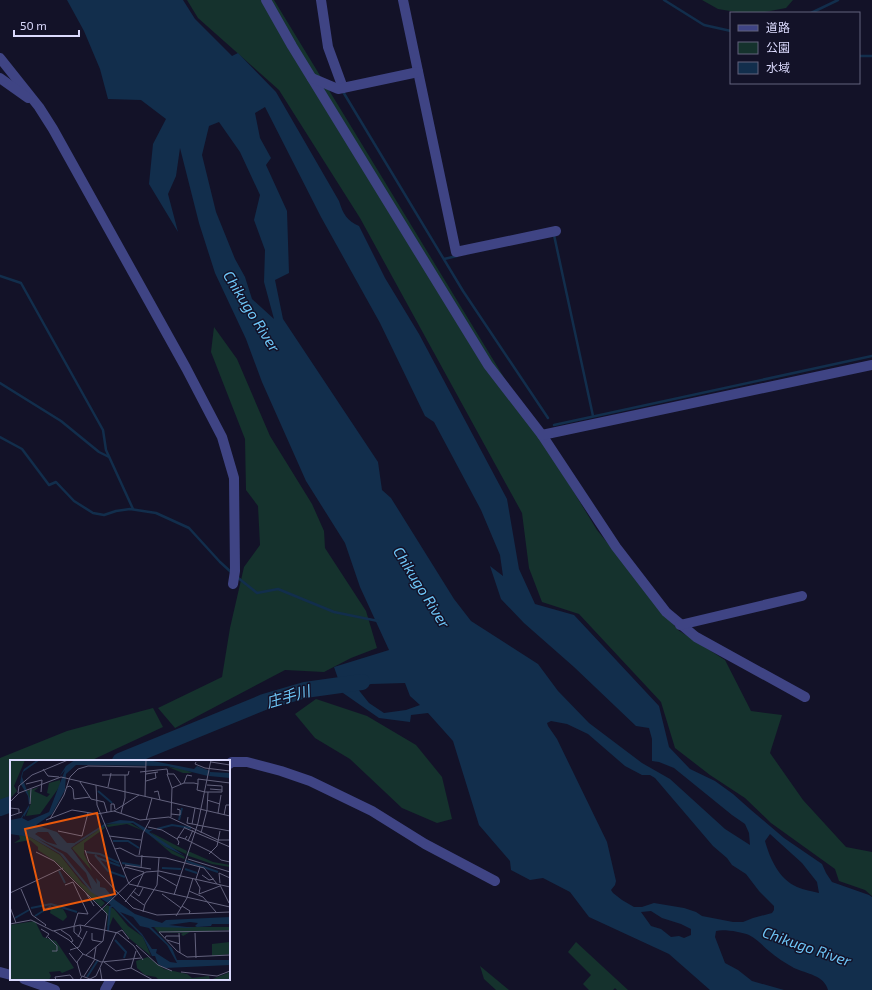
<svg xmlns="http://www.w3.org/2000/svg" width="872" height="990" font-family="'Exo 2','Noto Sans JP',sans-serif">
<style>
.green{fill:#15322d}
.water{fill:#122e4c;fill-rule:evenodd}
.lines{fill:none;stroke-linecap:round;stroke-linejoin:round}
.stream{stroke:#122e4c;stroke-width:2.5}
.river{stroke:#122e4c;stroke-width:16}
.minor{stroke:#3f4484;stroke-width:10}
.labels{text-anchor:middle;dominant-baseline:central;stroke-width:3;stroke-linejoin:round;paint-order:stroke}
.water-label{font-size:15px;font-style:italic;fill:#6ec6f7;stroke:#131228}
.inset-river{fill:none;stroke:#122e4c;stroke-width:2}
.inset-road{fill:none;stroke:#63627d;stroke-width:1}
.view{fill:#e8590c;fill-opacity:0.15;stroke:#e8590c;stroke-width:2}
.inset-edge{fill:none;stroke:#dbdafd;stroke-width:2}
</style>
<rect width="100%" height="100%" fill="#131228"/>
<g class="green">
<path d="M187 0H274L597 530 678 630 725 660 751 711 782 715 770 753 803 800 846 847 872 852V896L865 890 839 881 835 869 771 823 745 798 710 775 675 748 661 702 579 614 542 602 529 568 522 513 360 218 279 90 198 18Z"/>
<path d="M702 0H793L786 8 759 13H742L718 9Z"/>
<path d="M214 327 237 359 270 436 312 504 324 531 325 548 366 611 377 648 351 658 324 672 285 670 175 728 158 708 222 677 230 628 244 567 260 545 258 506 246 490 245 439 211 352Z"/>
<path d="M316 699 367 716 416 745 442 777 452 819 437 823 402 808 350 759 315 738 295 714Z"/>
<path d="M153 708 163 727 90 761H11V798L0 801V758L67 731Z"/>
<path d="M576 942 628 990H617L615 988 613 990H589L583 984 591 975 568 952Z"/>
<path d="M480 966 509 990H496L484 979Z"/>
</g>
<path class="water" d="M67 0H183L195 19 232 56 238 53 276 92 339 201C343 214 347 221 359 226L385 278 419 334 507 499 519 569 535 604 574 615 659 706 669 747 690 769 715 781 733 794 751 810 784 838 822 864 826 873 832 882 869 895 872 897V990H828C824 975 807 974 794 968 785 963 776 957 769 951 762 945 757 939 749 935 741 932 724 929 716 931L715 937 725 963 738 970 752 981 784 990H710L669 954 589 917 570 892 543 878 530 880 511 870 510 861 479 825 453 741 428 713 411 715 410 722 379 718 343 693 334 667 389 650 360 587 345 543 306 481 262 382 246 339 215 273 199 223 180 148 176 176 168 194 178 232 149 184 153 144 166 119 141 100 108 99 100 69 84 31ZM265 107 321 217 380 323 425 416 434 422 481 510 500 555 503 576 490 566 501 599 524 623 574 667 636 726 649 728 652 739V761L659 762 674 768 732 815 745 824 749 833 750 845 725 829 670 779 642 763 589 723 558 691 538 664 471 621 454 599 391 498 382 490 378 462 283 319 275 280 289 273 287 211 266 165 271 158 260 138 255 113ZM219 122 240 152 260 195 254 220 265 250 264 282 274 319 252 299 245 277 235 259 216 212 202 155 209 126ZM405 683 410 696 420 705 406 710 384 713 369 703 357 688 371 684ZM551 721 567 724 588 734 625 766 642 775H650L655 778 713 846 727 858 732 865 746 874 759 891 774 906V910L772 913 753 918 743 922H733L702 916 696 912 684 908 654 903 642 907H634L622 900 613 893 611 890 615 885 616 881 607 842 557 739 548 726 547 723ZM770 834 802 863 817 882 819 893C812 891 804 890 797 887 779 879 770 859 765 841ZM651 911 662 918 681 924 691 929V935L684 938 679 936 671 937 661 929 651 926 641 912Z"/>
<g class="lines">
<g class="stream">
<path d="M664 0 704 25 731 31"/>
<path d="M811 13 838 0"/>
<path d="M859 56H872"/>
<path d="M342 90 463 291 548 418"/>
<path d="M554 235 593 416"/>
<path d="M444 259 457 256"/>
<path d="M0 276 21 283 103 430 106 450 133 509"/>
<path d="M0 383 61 421 99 452 109 457"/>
<path d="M554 425 872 356"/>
<path d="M0 437 22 449 49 485 56 482 74 501 93 513 104 515 116 511 130 509 156 513 189 528 220 562 231 572"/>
<path d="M237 577 257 593 278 589 334 612 378 621"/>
</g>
<g class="river">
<path d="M120 761 264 702 305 690 362 682"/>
<path d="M0 808 11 804"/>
</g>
<g class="minor">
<path d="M266 0 292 46 488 365 542 435 616 547 666 612 696 637 805 697"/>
<path d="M321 0 328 47 343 88"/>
<path d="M403 0 456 252 556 231"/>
<path d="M0 58 39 107 53 129 186 368 222 437 234 478 235 571 233 584"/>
<path d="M0 78 28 98"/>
<path d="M312 78 338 89 418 72"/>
<path d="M542 435 872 365"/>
<path d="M680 625 802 596"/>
<path d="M229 764 232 762H247L281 771 310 781 372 811 425 844 495 881"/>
<path d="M0 972 11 975"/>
<path d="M24 979 55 990"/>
<path d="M105 990 111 979"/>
</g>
</g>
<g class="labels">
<g class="water-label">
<text transform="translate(252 311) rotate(58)">Chikugo River</text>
<text transform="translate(422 587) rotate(58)">Chikugo River</text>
<text transform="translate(288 696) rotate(-16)">庄手川</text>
<text transform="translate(807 946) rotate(19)">Chikugo River</text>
</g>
</g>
<g transform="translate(10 760)">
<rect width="220" height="220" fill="#131228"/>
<path d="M0 0H15L4 26 7 31 0 39ZM142 5 174 9 182 13H173L158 7ZM50 20V26L30 54 16 56 21 43 16 31 29 27 24 31 37 37 40 34 37 33 39 23ZM117 61 134 71 117 64 98 67 96 65ZM94 66 95 68 74 83V94L82 111 62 88ZM135 71 156 87 175 97 174 99 162 94ZM140 72 177 91 176 94 154 84ZM9 75 20 77 50 95 72 123 95 143 91 147 46 102 28 90V87L20 80 4 83 10 79ZM178 91 203 102 220 105V107L202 104 176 95ZM97 145 104 149 118 166 133 177 141 196 120 179 103 157 100 165 97 166 98 156 93 149ZM46 147 53 149 56 154 57 157 53 161 40 153 41 148ZM25 161 33 177 46 181 64 208 52 213 50 211 39 212 41 216 39 220H0V165ZM144 167H220V170L180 172 173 176 171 174 173 173 149 172 157 182ZM220 182V194L202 196V184ZM138 197 154 209 177 214 182 218 199 216 200 220 220 212V220H149L146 217 135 215 127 208 126 201Z" fill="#15322d"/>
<path d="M27 0H30L13 12 12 17 20 39 19 48 14 57V55L12 58 18 61 39 52 55 10 50 16 51 14 56 6 65 0H138L184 9 187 6 200 11 198 16 157 6 66 5 56 14 55 30 42 54 26 65 47 72 57 83H64L65 85 61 88 87 124 86 118 90 122V127L95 128 105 140 125 154 152 163 156 160 220 157V164H202L201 166 187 167 185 166 188 163 180 162 159 165 186 168 141 167 162 188 167 200H220V205L155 208 148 204 145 196H142L133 177 101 145 81 132 50 94 20 77 0 74V60L11 58 19 45 18 36 10 23 12 13 14 9ZM28 72H38L47 85 37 82 25 74ZM28 79 57 93 76 113 82 130 53 94ZM110 152 123 157 130 166 139 168 157 185 167 203 160 202 146 193 147 189H142L132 174ZM200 12 220 13V18L199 16ZM110 60 123 61 139 70 144 69 139 72 175 96 156 87 123 63 95 64Z" fill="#122e4c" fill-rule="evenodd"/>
<path class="inset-river" d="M88 31 102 43M169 60 172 48M147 69 162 65 181 68M103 81H118L129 88M63 85 96 64M76 92 90 94 109 103M85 95 98 111 115 117M88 98 110 106M176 101 208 112M112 103 130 106M152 108 171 109M175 109 187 113M49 111 55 123M21 148 41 144 67 152M25 156 41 146M5 158 19 150M98 171 100 147 104 145M105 180 116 192 114 198M77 217 88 200"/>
<path class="inset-road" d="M186 2 185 4 195 8 220 11M201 2 220 5M33 9 38 16 49 17M130 12 157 9 158 14M136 14 148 12M92 15H118L119 11M136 21 146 18 145 12M70 22 81 39 94 42 97 52M174 23 177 15 182 16M16 24 32 20 31 32M188 24V19L220 23M86 25 87 45 119 124 220 147M197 25 212 26V32H198M57 27 60 26 63 29 64 39 80 37M98 27 101 13M162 28 157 14H164L171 24M200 29 212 30M144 32 148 31 150 40M8 33 9 26 22 15 58 0M135 36 136 0M197 40 210 44M0 42 9 33 51 17 220 56M20 44 21 29M0 48 9 49V53M101 51V44H104L105 49M104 51 129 35M111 53 115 38V15M208 53 211 35M161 54 170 55V50L167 49M214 55 216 45H220M0 56 12 52M161 57 162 28 174 23H184L188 24 187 30 195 32M178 57 177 63 188 65M40 59 54 35 60 17 68 9 78 6 136 7M36 60 62 50 87 54 104 51 130 60 159 57 208 80H220M136 60 142 38M182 64 185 48M187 65 220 71M138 67 152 70 167 79 169 77 175 79 177 76M175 68 220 87M48 71 72 76 78 53M191 73 197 50 198 32H195M99 76 131 80M175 79 201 92 211 100 220 102M178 81 183 70M168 85 169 82 167 79 175 67M105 89 110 88 126 96 156 98 194 108 207 124M75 90 79 102 108 133M26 92 44 101 97 154 93 181 76 195M199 94 207 86 210 71M129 95 133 73 140 60M178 99 220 112M115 105 141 109M131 108 132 95M113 110 115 107 134 112 127 127M148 115 167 126M192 115 199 120 204 119M185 119 190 128 189 134M186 119 190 107M210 123 209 113 220 118M55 125 63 122 78 154 68 153M210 125 219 143M11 129 22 155 36 165 35 166M123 131 129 136 133 128M179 131 193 137 206 152M0 133 53 108M76 133 84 146M108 133 123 148 147 155 220 152M152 134 171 148M189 134 210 126M120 135 134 145M164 135 188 63 201 0M115 142 126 128M172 146 180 151 179 154M0 147 6 163M133 152 135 144 147 125 149 98M166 156 177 138 183 118M0 164 21 160 43 171 70 165 108 173 124 186 133 200M64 166V172L72 179M64 166 68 153M74 166 123 119 136 112 149 111 220 127M31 169 39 174 36 178M51 170 60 176 63 181 61 182M44 171 59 180 73 194 91 202 131 198M220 171 149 172 167 191 177 197 220 195M82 173V180L92 182M106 173 112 170 119 179M169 173 170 193M185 173 186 198M38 177 47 186V191H42M68 177 71 170 70 165M155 178 156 176H170M157 180 170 184M126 185 148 205 162 211M60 190 69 187 77 171M59 193 67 203M84 199 86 187M94 202 106 211 121 208 143 220M90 208 92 220M121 208 126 191M171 212 207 216 220 211M71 216 67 202 73 194M74 216 85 199M46 220 45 217 60 215 64 220M70 220 72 216 80 219 86 216 106 173"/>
<path class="view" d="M87 53 105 134 34 150 15 69Z"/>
<rect width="220" height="220" class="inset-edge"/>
</g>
<rect x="730" y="12" width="130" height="72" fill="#131228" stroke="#63627d"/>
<rect x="738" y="25" width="20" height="6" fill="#3f4484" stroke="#63627d"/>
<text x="766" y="32" font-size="12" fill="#dbdafd">道路</text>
<rect x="738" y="42" width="20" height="12" fill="#15322d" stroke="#63627d"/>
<text x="766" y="52" font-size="12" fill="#dbdafd">公園</text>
<rect x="738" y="62" width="20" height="12" fill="#122e4c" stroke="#63627d"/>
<text x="766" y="72" font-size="12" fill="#dbdafd">水域</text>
<path d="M14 30v6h65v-6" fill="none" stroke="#dbdafd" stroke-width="2"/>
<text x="20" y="30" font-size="12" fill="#dbdafd" stroke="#131228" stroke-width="3" paint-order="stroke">50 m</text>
</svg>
